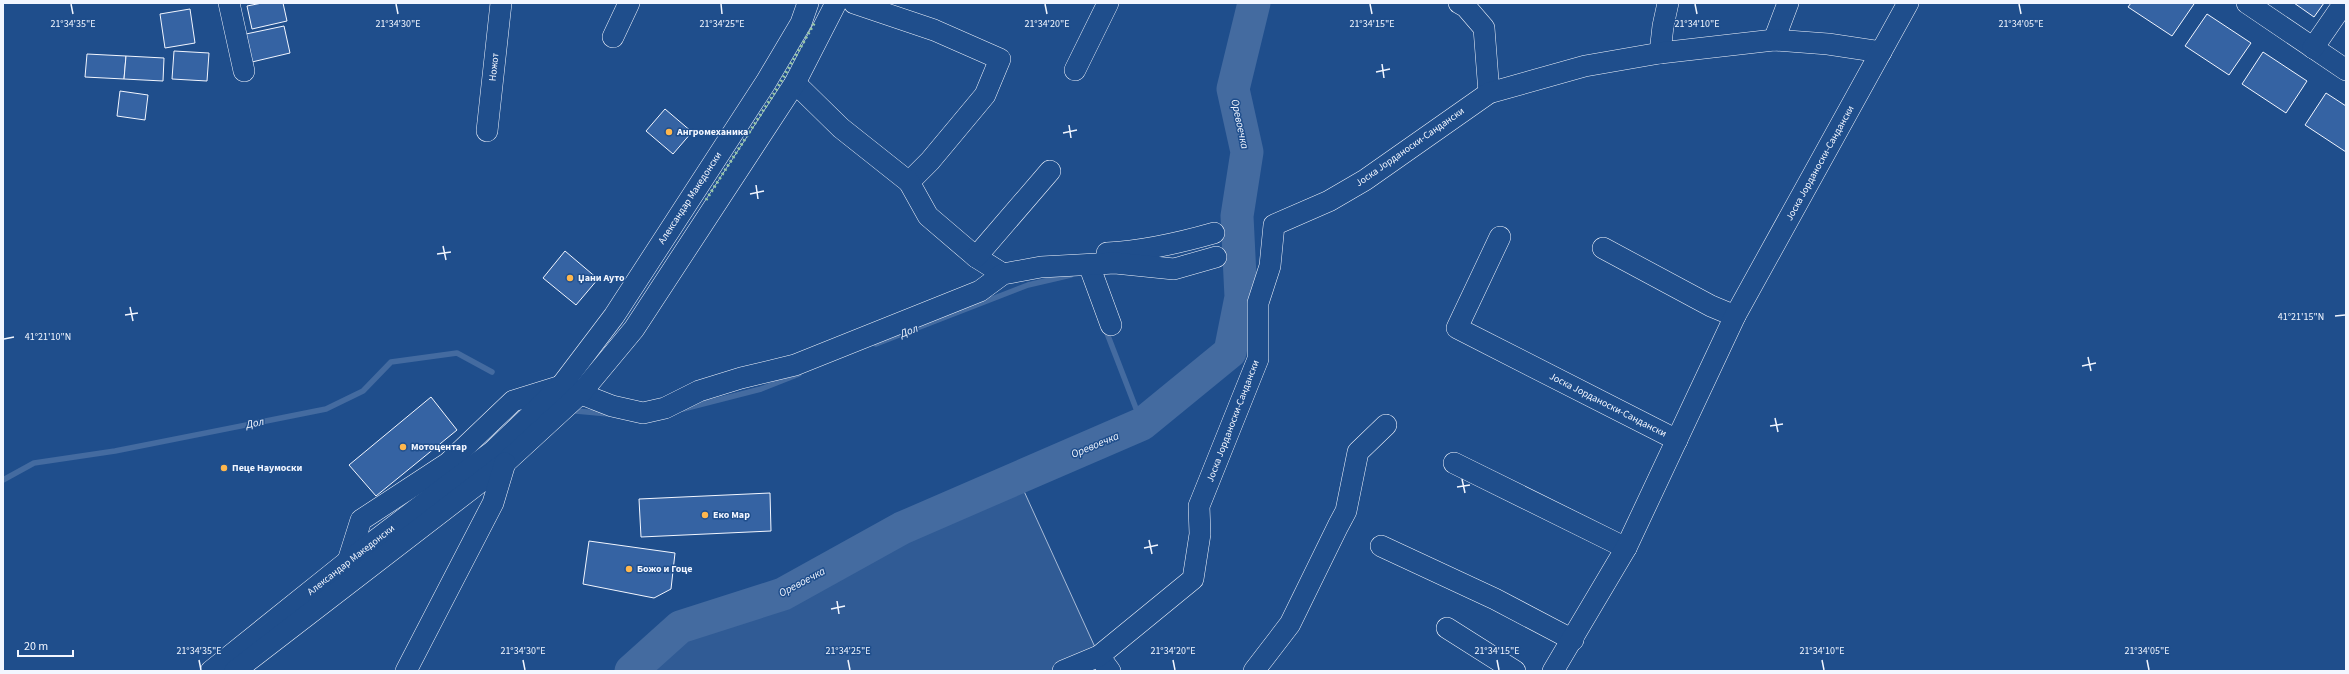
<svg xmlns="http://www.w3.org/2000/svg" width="2349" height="674" font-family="'Source Sans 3',sans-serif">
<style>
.built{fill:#305b95;stroke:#a8bbd7}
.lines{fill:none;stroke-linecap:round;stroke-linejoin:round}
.stream{stroke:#446ba0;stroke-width:5.5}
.river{stroke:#446ba0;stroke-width:33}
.building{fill:#3563a3;stroke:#f2f6ff}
.minor-casing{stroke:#f2f6ff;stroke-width:22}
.minor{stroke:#1f4e8c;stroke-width:21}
.hedge{stroke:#97c8a6;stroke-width:3;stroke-dasharray:2 3;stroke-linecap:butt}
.ticks{fill:none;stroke:#f2f6ff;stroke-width:1.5}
.poi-dot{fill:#ffb74d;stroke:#1f4e8c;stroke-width:1.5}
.labels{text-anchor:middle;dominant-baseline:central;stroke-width:3;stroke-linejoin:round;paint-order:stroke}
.street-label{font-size:10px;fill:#f2f6ff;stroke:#1f4e8c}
.poi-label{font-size:10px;font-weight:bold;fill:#f2f6ff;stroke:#1f4e8c;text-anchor:start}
.water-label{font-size:11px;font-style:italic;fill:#f2f6ff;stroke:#1f4e8c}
.ticks-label{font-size:10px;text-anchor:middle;fill:#f2f6ff;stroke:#1f4e8c;stroke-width:3;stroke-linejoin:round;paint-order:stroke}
</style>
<rect width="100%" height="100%" fill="#1f4e8c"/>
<path class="built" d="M1018 478 1099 656 1063 671H631L680 627 783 594 902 528Z"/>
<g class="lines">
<g class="stream">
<path d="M1105 328 1142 424"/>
<path d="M876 344 1028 285 1071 275"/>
<path d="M683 409 761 389 799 374"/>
<path d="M576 411 609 414"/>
<path d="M3 480 34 463 115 451 326 409 363 391 391 362 457 353 492 372"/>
</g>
<path class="river" d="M631 671 680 627 783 594 902 528 1142 424 1230 352 1241 297 1237 216 1247 152 1233 89 1254 3"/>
</g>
<g class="building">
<path d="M262 3H283L287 21 252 29 247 6Z"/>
<path d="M2131 3H2192L2194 4 2172 36 2128 7Z"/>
<path d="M2294 3H2324L2314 17Z"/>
<path d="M190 9 195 43 165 48 160 14Z"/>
<path d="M2207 14 2251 43 2229 75 2185 46Z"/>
<path d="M284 26 290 53 252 62 246 34Z"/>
<path d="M174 51 209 53 207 81 172 79Z"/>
<path d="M2263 52 2307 81 2286 113 2242 84Z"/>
<path d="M87 54 126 56 124 79 85 77Z"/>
<path d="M126 56 164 58 163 81 124 79Z"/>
<path d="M120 91 148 95 145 120 117 116Z"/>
<path d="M2326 93 2346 106V152L2305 125Z"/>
<path d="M665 109 692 132 673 154 646 131Z"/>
<path d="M565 251 598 279 576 305 543 278Z"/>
<path d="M431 397 457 430 376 496 349 465Z"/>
<path d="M770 493 771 531 641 537 639 499Z"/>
<path d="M589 541 675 553 671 589 654 598 583 584Z"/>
</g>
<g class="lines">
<defs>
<g id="minor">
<path d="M229 3 244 71"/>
<path d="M854 3 934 30 1000 59 985 95 930 161 909 182"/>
<path d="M1459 3 1466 7 1484 28 1489 93"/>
<path d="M2247 3 2346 70"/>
<path d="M613 37 629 3"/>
<path d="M1774 40 1788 3"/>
<path d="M2313 48 2344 3"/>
<path d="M1660 53 1663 26 1668 3"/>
<path d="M1075 70 1108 3"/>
<path d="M795 83 841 128 909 182 928 216 976 257 1003 274"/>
<path d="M487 131 501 3"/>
<path d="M1500 237 1457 328 1677 440"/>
<path d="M1603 248 1711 306 1735 316"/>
<path d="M1107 253C1145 251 1179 243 1214 233"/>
<path d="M976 257 1050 171"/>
<path d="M1089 265 1111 325"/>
<path d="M1454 463 1626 548"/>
<path d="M1381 546 1495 599 1573 640"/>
<path d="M348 561 361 520 448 463 513 401 561 386 612 406 643 413 665 408 699 391 741 378 795 365 980 291 1003 274 1041 267 1115 263 1174 269 1216 257"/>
<path d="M1447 628 1515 671"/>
<path d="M1099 656 1110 671"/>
<path d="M211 671 348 561 493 451 561 386 614 316 766 82 801 23 808 3"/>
<path d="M235 671 505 463 580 394 634 329 795 83 836 3"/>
<path d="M406 671 493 503 505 463"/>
<path d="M1063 671 1099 656 1193 579 1200 534 1199 506 1258 359V303L1270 266 1274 225 1329 201 1365 180 1489 93 1585 66 1660 53 1774 40 1828 44 1881 52"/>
<path d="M1254 671 1290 624 1338 526 1346 511 1358 452 1386 425"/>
<path d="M1553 671 1626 548 1735 316 1908 3"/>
</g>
</defs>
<use href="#minor" class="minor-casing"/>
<use href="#minor" class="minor"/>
<path class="hedge" d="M706 200 775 92 815 22"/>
</g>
<path class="ticks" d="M71 4 73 14M396 4 398 14M721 4 722 14M1045 4 1047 14M1370 4 1372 14M1695 4 1697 14M2019 4 2021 14M1382 64 1384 78M1376 72 1390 69M1069 125 1071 138M1063 133 1077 130M756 185 758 199M750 194 764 191M443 246 446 260M437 254 451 252M130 307 133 321M125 315 138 313M2335 316 2345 315M4 339 14 337M2088 357 2091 371M2082 366 2096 363M1775 418 1778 432M1770 426 1783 424M1462 479 1465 493M1457 487 1470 485M1149 540 1152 554M1144 548 1158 545M837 601 839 614M831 609 845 606M199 660 201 670M523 660 525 670M848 660 850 670M1173 660 1175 670M1497 660 1499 670M1822 660 1824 670M2147 660 2149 670"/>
<g class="poi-dot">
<circle cx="669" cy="132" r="4"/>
<circle cx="570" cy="278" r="4"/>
<circle cx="403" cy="447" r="4"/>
<circle cx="224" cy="468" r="4"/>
<circle cx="705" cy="515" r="4"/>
<circle cx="629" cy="569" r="4"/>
</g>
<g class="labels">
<g class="street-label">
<text transform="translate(494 67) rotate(-84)">Ножот</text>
<text transform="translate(1410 147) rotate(-35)">Јоска Јорданоски-Сандански</text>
<text transform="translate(1820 163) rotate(-61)">Јоска Јорданоски-Сандански</text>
<text transform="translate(690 198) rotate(-57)">Александар Македонски</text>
<text transform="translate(1608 405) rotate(27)">Јоска Јорданоски-Сандански</text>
<text transform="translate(1233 421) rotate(-69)">Јоска Јорданоски-Сандански</text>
<text transform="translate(351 560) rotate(-38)">Александар Македонски</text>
</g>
<g class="poi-label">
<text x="677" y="132">Ангромеханика</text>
<text x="578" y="278">Џани Ауто</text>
<text x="411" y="447">Мотоцентар</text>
<text x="232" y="468">Пеце Наумоски</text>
<text x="713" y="515">Еко Мар</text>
<text x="637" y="569">Божо и Гоце</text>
</g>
<g class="water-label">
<text transform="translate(1240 124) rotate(78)">Оревоечка</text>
<text transform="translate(909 331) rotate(-21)">Дол</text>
<text transform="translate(255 423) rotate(-11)">Дол</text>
<text transform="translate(1095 445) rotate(-23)">Оревоечка</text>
<text transform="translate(802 582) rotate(-28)">Оревоечка</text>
</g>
</g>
<g class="ticks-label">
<text x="73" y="27">21°34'35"E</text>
<text x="398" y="27">21°34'30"E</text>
<text x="722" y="27">21°34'25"E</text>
<text x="1047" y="27">21°34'20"E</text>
<text x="1372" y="27">21°34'15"E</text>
<text x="1697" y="27">21°34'10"E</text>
<text x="2021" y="27">21°34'05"E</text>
<text x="2301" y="320">41°21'15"N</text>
<text x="48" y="340">41°21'10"N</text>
<text x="199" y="654">21°34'35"E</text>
<text x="523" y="654">21°34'30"E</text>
<text x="848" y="654">21°34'25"E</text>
<text x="1173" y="654">21°34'20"E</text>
<text x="1497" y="654">21°34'15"E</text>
<text x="1822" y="654">21°34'10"E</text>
<text x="2147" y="654">21°34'05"E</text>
</g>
<rect width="2349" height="674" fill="none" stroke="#f2f6ff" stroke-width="8"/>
<path d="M18 650v6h55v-6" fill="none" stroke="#f2f6ff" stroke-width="2"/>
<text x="24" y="650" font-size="12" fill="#f2f6ff" stroke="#1f4e8c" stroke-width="3" paint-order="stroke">20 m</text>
</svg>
